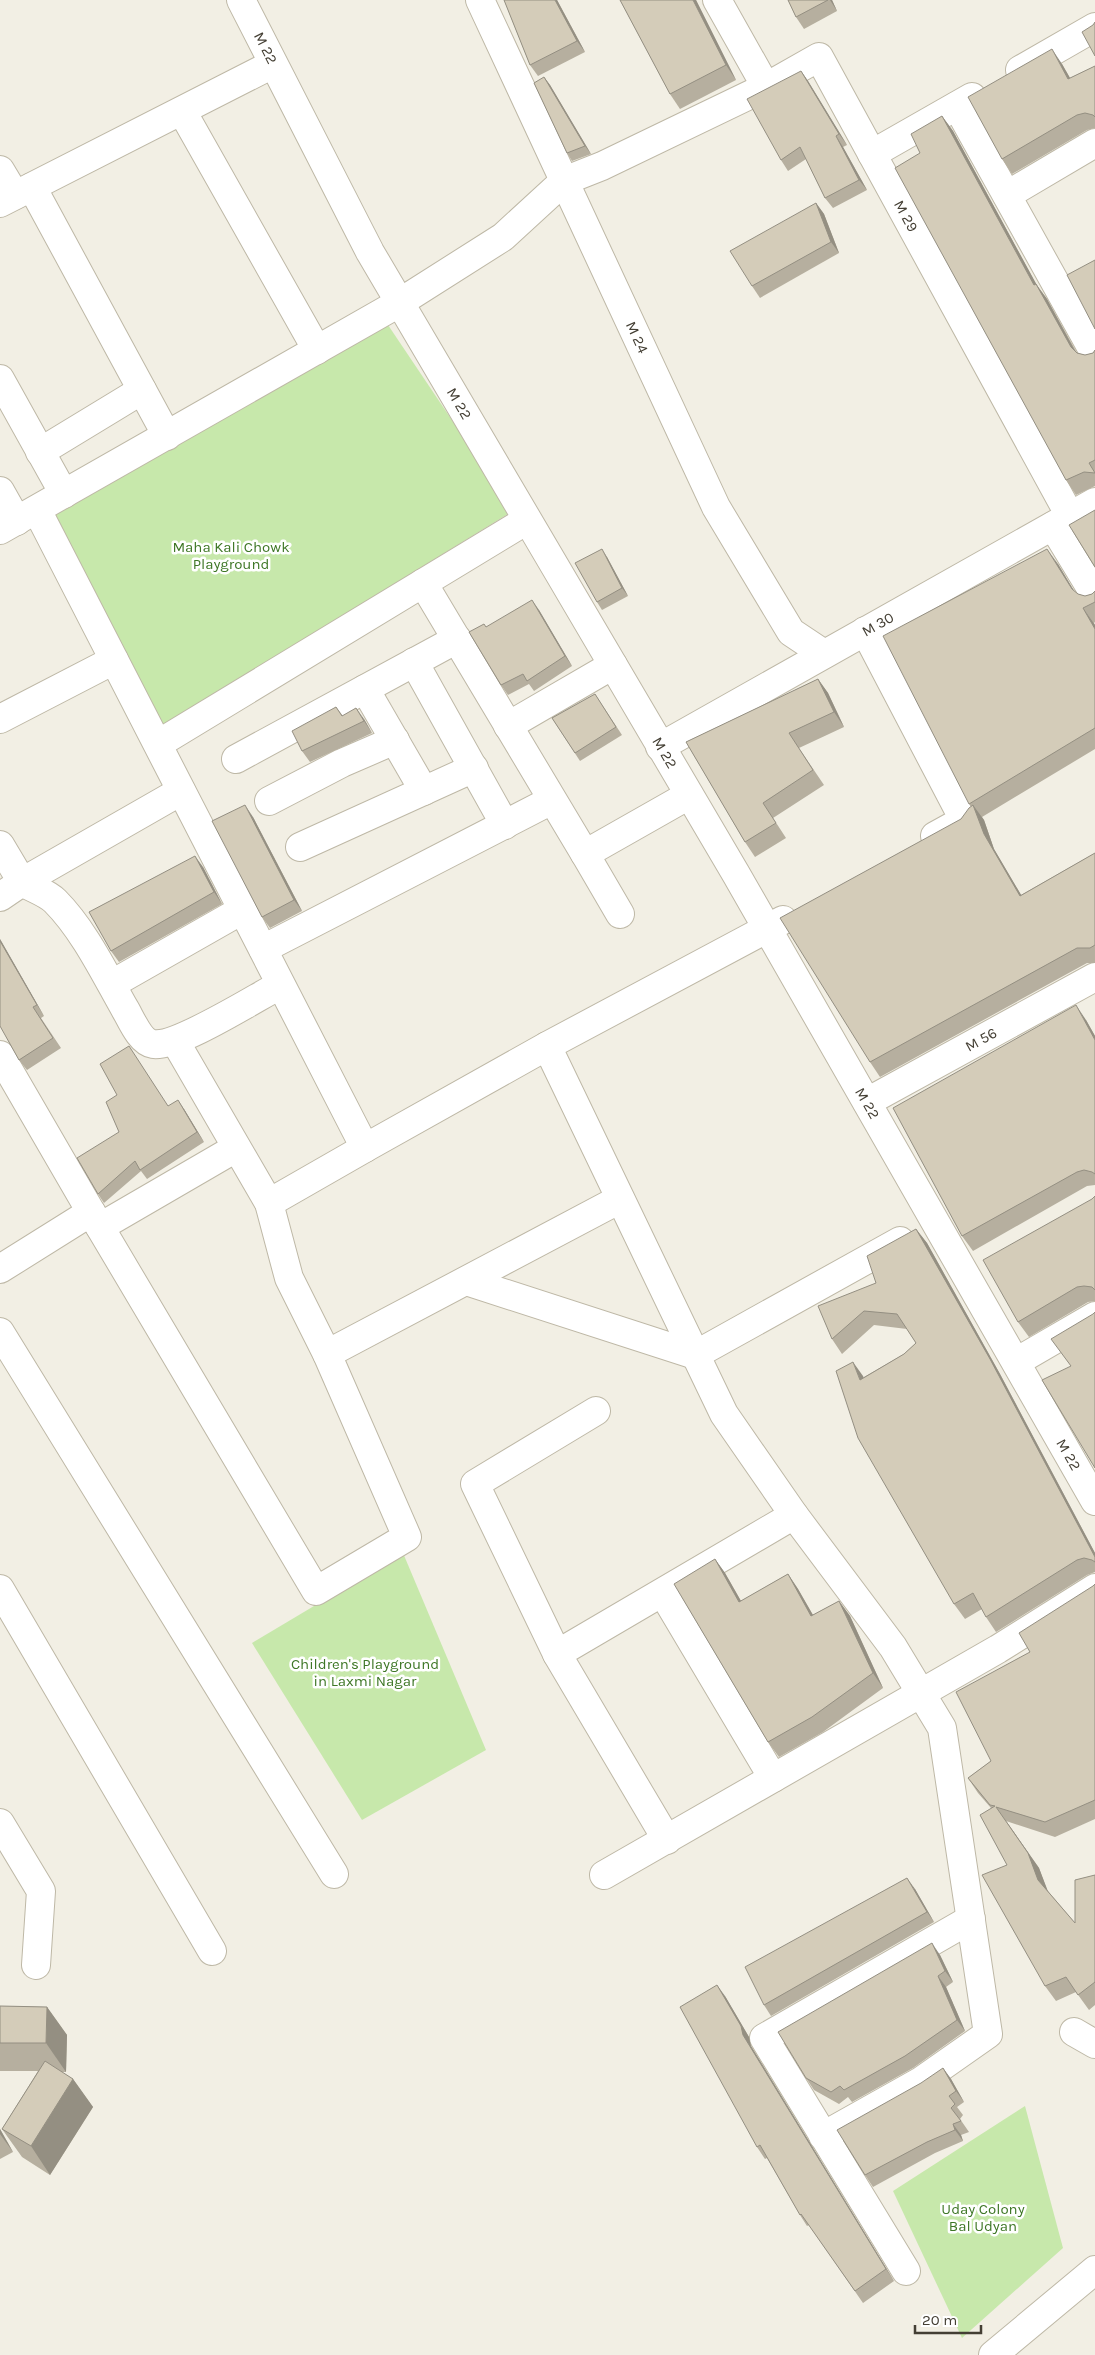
<svg xmlns="http://www.w3.org/2000/svg" width="1095" height="2355" font-family="Karla,sans-serif">
<style>
.green{fill:#c7e8ab}
.lines{fill:none;stroke-linecap:round;stroke-linejoin:round}
.minor-casing{stroke:#beb8a6;stroke-width:30}
.minor{stroke:#fff;stroke-width:28}
.wall{fill:#b6af9f}
.shaded-wall{fill:#948f82}
.building{fill:#d4ccb9;stroke:#948f82}
.labels{text-anchor:middle;dominant-baseline:central;stroke-width:5;stroke-linejoin:round;paint-order:stroke}
.street-label{font-size:15px;fill:#443f34;stroke:#fff}
.park-label{font-size:15px;fill:#3e7726;stroke:#fff}
</style>
<rect width="100%" height="100%" fill="#f2efe4"/>
<g class="green">
<path d="M386 322 513 511 155 731 49 517Z"/>
<path d="M403 1553 486 1750 362 1820 252 1643Z"/>
<path d="M1025 2106 1063 2248 962 2338 893 2191Z"/>
</g>
<g class="lines">
<defs>
<g id="minor">
<path id="s1" d="M241 0 370 252 736 874 1095 1501"/>
<path id="s2" d="M480 0 716 507 791 632 824 654"/>
<path id="s3" d="M717 0 766 87 819 57 1070 516"/>
<path d="M1020 70 1095 27"/>
<path d="M957 106 1095 354"/>
<path d="M182 111 317 350"/>
<path d="M872 154 972 97"/>
<path d="M0 170 15 195"/>
<path d="M32 187 167 436"/>
<path d="M1007 195 1095 143"/>
<path d="M0 203 273 64"/>
<path d="M0 379 64 494"/>
<path d="M40 452 142 390"/>
<path d="M0 491 17 521"/>
<path d="M37 510 365 1148 547 1046 783 920"/>
<path d="M1053 526 1095 595"/>
<path d="M0 530 399 303 503 237 564 181 602 166 766 87"/>
<path d="M423 583 585 854 689 795"/>
<path d="M865 631 964 820 935 836"/>
<path d="M414 662 505 825"/>
<path d="M365 689 424 791"/>
<path d="M0 719 114 660"/>
<path d="M508 726 613 665"/>
<path d="M158 744 527 520"/>
<path id="s4" d="M660 747 1095 502"/>
<path d="M236 759 457 639"/>
<path d="M269 801 342 763 395 740"/>
<path d="M0 845 22 882 0 897"/>
<path d="M300 847 474 768"/>
<path d="M585 854 620 914"/>
<path d="M22 882C32 888 47 893 55 901 84 930 105 974 125 1009 131 1019 140 1042 153 1044 177 1048 255 998 280 985"/>
<path d="M22 882 181 791"/>
<path d="M263 949 552 800"/>
<path d="M112 984 242 910"/>
<path d="M547 1046 724 1414 794 1515 893 1647 942 1728 988 2034 921 2081 823 2136"/>
<path d="M0 1055 91 1212 0 1269"/>
<path id="s5" d="M867 1102 1095 977"/>
<path d="M269 1203 365 1148"/>
<path d="M91 1212 316 1591 407 1537 327 1354 289 1278 269 1203 175 1041"/>
<path d="M100 1227 236 1148"/>
<path d="M466 1281 695 1355 900 1241"/>
<path d="M0 1332 334 1874"/>
<path d="M327 1354 620 1199"/>
<path d="M1016 1362 1095 1316"/>
<path d="M0 1589 212 1951"/>
<path d="M663 1593 773 1778"/>
<path d="M557 1654 475 1484 596 1411"/>
<path d="M0 1823 41 1891 36 1965"/>
<path d="M667 1840 557 1654 794 1515"/>
<path d="M604 1875 998 1649 1095 1588"/>
<path d="M1074 2032 1095 2044"/>
<path d="M906 2271 764 2038 971 1919"/>
<path d="M993 2355 1095 2270"/>
</g>
</defs>
<use href="#minor" class="minor-casing"/>
<use href="#minor" class="minor"/>
</g>
<g class="wall">
<path d="M504 0H557L585 52 538 76 530 65Z"/>
<path d="M620 0H696L736 80 680 109 670 94Z"/>
<path d="M788 0H832L837 11 804 29 796 17Z"/>
<path d="M1062 64 1070 78 1095 66V128L1087 130 1012 174 1002 159Z"/>
<path d="M801 71 808 81 847 145 843 147 867 190 833 208 825 198 806 159 788 171 781 160Z"/>
<path d="M544 77 550 85 591 154 572 161 567 153Z"/>
<path d="M942 116 953 131 1036 284 1047 299 1076 351 1077 353 1085 355 1093 353 1095 350V486L1076 495 1066 480 920 153Z"/>
<path d="M816 203 824 214 839 253 760 298 752 286Z"/>
<path d="M607 557 628 596 602 610 597 602Z"/>
<path d="M1058 564 1074 591 1078 594 1085 596 1092 594 1095 591V622L1094 623 1095 625V749L982 817 984 820 994 849 1021 895 1095 853V963H1087L880 1077 870 1062 961 819 971 807 969 804Z"/>
<path d="M539 610 572 666 534 691 529 684 508 695 501 685 487 627Z"/>
<path d="M818 679 828 693 844 727 799 748 824 785 773 818 786 838 755 857 745 842 686 742Z"/>
<path d="M595 694 622 735 580 761 552 718Z"/>
<path d="M336 707 343 716 364 719 372 733 310 762 302 751Z"/>
<path d="M253 817 302 911 270 928 262 917Z"/>
<path d="M203 867 222 904 119 962 111 951Z"/>
<path d="M0 939 44 1016 41 1018 61 1048 27 1070 19 1060Z"/>
<path d="M1086 1020 1095 1036V1185L1087 1186 973 1251 962 1236Z"/>
<path d="M168 1106 184 1109 204 1142 147 1179 141 1171 104 1203 98 1194Z"/>
<path d="M1095 1196V1301L1088 1302 1029 1337 1018 1322 1092 1199Z"/>
<path d="M916 1229 927 1243 1000 1374 1095 1553V1572L1087 1575 996 1632 986 1617 982 1609 965 1619 954 1604 864 1377 904 1354 916 1343 907 1329 874 1325 842 1354 832 1339 876 1283Z"/>
<path d="M715 1559 725 1573 741 1601 788 1574 798 1589 813 1615 839 1601 850 1616 883 1688 823 1732 779 1757 768 1742Z"/>
<path d="M1095 1584V1819L1055 1837 1006 1821 1039 1868 1047 1890 1075 1923 1095 1875V2005L1089 2010 1076 1992 1056 2001 1045 1986 1007 1865 991 1808 978 1793 968 1778 991 1761 1030 1652Z"/>
<path d="M915 1889 934 1922 771 2016 764 2005Z"/>
<path d="M940 1955 953 1982 946 1987 965 2031 913 2068 852 2102 848 2097 839 2104 814 2090 806 2078Z"/>
<path d="M725 1996 749 2037 751 2046 894 2281 863 2303 809 2225 807 2226 800 2215 767 2158 765 2159 757 2147Z"/>
<path d="M0 2006 47 2007 67 2035 66 2072H61L73 2079 93 2107 50 2175 22 2157 2 2129 38 2071H0Z"/>
<path d="M943 2068 951 2079 964 2102 957 2107 963 2115 960 2119 969 2132 961 2135 963 2141 935 2153 873 2187 865 2175Z"/>
<path d="M0 2129 13 2152 0 2159Z"/>
</g>
<g class="shaded-wall">
<path d="M555 0H557L585 52 577 41Z"/>
<path d="M693 0H696L736 80 726 65Z"/>
<path d="M830 0H832L837 11Z"/>
<path d="M1052 49 1062 64 1079 94 1068 79Z"/>
<path d="M801 71 808 81 847 145 839 134Z"/>
<path d="M544 77 550 85 591 154 585 146Z"/>
<path d="M942 116 953 131 1045 300 1034 285Z"/>
<path d="M836 136 843 147 867 190 859 180Z"/>
<path d="M816 203 824 214 839 253 831 242Z"/>
<path d="M1036 284 1047 299 1081 362 1071 347Z"/>
<path d="M602 549 607 557 628 596 622 588Z"/>
<path d="M1047 549 1058 564 1082 604 1072 589Z"/>
<path d="M532 600 539 610 572 666 565 656Z"/>
<path d="M1083 608 1095 625V629Z"/>
<path d="M818 679 828 693 844 727 834 712Z"/>
<path d="M356 708 364 719 372 733 364 721Z"/>
<path d="M245 805 253 817 302 911 294 900Z"/>
<path d="M973 805 984 820 994 849 1030 910 1020 896 984 834Z"/>
<path d="M195 856 203 867 222 904 214 892Z"/>
<path d="M0 939 44 1016 37 1005 0 941Z"/>
<path d="M1076 1005 1086 1020 1095 1036V1040Z"/>
<path d="M178 1100 184 1109 204 1142 197 1132Z"/>
<path d="M916 1229 927 1243 1000 1374 1095 1553V1557Z"/>
<path d="M853 1362 863 1376 871 1394 860 1380Z"/>
<path d="M715 1559 725 1573 750 1617 739 1602Z"/>
<path d="M788 1574 798 1589 822 1631 811 1616Z"/>
<path d="M839 1601 850 1616 883 1688 873 1673Z"/>
<path d="M1006 1821 1039 1868 1049 1894 1038 1880Z"/>
<path d="M907 1878 915 1889 934 1922 927 1912Z"/>
<path d="M932 1943 940 1955 953 1982 945 1971Z"/>
<path d="M938 1976 946 1987 965 2031 957 2020Z"/>
<path d="M717 1985 725 1996 749 2037 751 2046 894 2281 886 2269 743 2035Z"/>
<path d="M47 2007 67 2035 66 2072 46 2043Z"/>
<path d="M943 2068 951 2079 964 2102 956 2091Z"/>
<path d="M73 2079 93 2107 50 2175 31 2146Z"/>
<path d="M953 2124 961 2135 963 2141 955 2130Z"/>
<path d="M0 2129 13 2152 0 2134Z"/>
</g>
<g class="building">
<path d="M504 0H555L577 41 530 65Z"/>
<path d="M620 0H693L726 65 670 94Z"/>
<path d="M788 0H828L796 17Z"/>
<path d="M1095 22V56L1082 32 1093 25Z"/>
<path d="M1052 49 1068 79 1095 66V117L1093 115 1085 113 1077 115 1002 159 968 97Z"/>
<path d="M801 71 839 134 836 136 859 180 825 198 800 147 781 160 747 99Z"/>
<path d="M544 77 585 146 567 153 534 83Z"/>
<path d="M942 116 1034 285 1036 284 1071 347 1077 353 1085 355 1093 353 1095 350V460L1089 463 1095 473 1084 472 1066 480 895 168 920 153 911 134Z"/>
<path d="M816 203 831 242 752 286 730 251Z"/>
<path d="M1095 260V329L1067 275Z"/>
<path d="M1095 510V567L1069 525Z"/>
<path d="M602 549 622 588 597 602 575 563Z"/>
<path d="M1047 549 1072 589 1078 594 1085 596 1092 594 1095 591V602L1083 608 1095 629V728L969 804 883 636Z"/>
<path d="M532 600 565 656 527 681 523 674 501 685 469 632 484 624 486 627Z"/>
<path d="M818 679 834 712 789 733 813 770 763 803 776 823 745 842 686 742Z"/>
<path d="M595 694 616 727 575 753 552 718Z"/>
<path d="M336 707 342 716 356 708 364 721 302 751 292 731Z"/>
<path d="M245 805 294 900 262 917 212 821Z"/>
<path d="M973 805 984 834 1020 896 1095 853V945L1090 948H1077L870 1062 780 918 961 819 969 808Z"/>
<path d="M195 856 214 892 111 951 89 912Z"/>
<path d="M0 941 37 1005 33 1007 53 1038 19 1060 0 1026Z"/>
<path d="M1076 1005 1095 1040V1174L1092 1172 1084 1170 1077 1172 962 1236 893 1108Z"/>
<path d="M129 1046 168 1106 178 1100 197 1132 140 1170 135 1161 98 1194 77 1158 119 1132 106 1102 117 1095 100 1064Z"/>
<path d="M1095 1196V1290L1092 1287 1084 1286 1077 1287 1018 1322 983 1260 1092 1199Z"/>
<path d="M916 1229 990 1359 1095 1557V1562L1092 1560 1084 1558 1077 1560 986 1617 973 1593 954 1604 858 1438 836 1371 853 1362 860 1380 904 1354 916 1343 897 1314 864 1311 832 1339 818 1306 876 1283 867 1256Z"/>
<path d="M1095 1312V1468L1042 1380 1071 1366 1051 1339 1093 1314Z"/>
<path d="M715 1559 739 1602 788 1574 811 1616 839 1601 873 1673 812 1717 768 1742 674 1584Z"/>
<path d="M1095 1584V1800L1045 1822 996 1807 1028 1853 1038 1880 1075 1923V1880L1095 1875V1982L1078 1995 1066 1977 1045 1986 982 1875 1007 1865 980 1815 995 1806 990 1805 968 1778 991 1761 956 1692 1030 1652 1019 1633 1093 1586Z"/>
<path d="M907 1878 927 1912 764 2005 745 1967Z"/>
<path d="M932 1943 945 1971 938 1976 957 2020 905 2056 844 2090 840 2086 831 2092 806 2078 778 2032Z"/>
<path d="M717 1985 741 2026 743 2035 886 2269 855 2291 801 2214 800 2215 760 2145 757 2147 680 2007Z"/>
<path d="M0 2006 47 2007 46 2043H0Z"/>
<path d="M45 2061 73 2079 31 2146 2 2129Z"/>
<path d="M943 2068 956 2091 949 2096 955 2104 951 2108 961 2121 953 2124 955 2130 927 2142 865 2175 837 2130 921 2083Z"/>
</g>
<g class="labels">
<g class="street-label">
<text stroke="none"><textPath href="#s1" startOffset="54">M 22</textPath></text>
<text stroke="none"><textPath href="#s3" startOffset="342">M 29</textPath></text>
<text stroke="none"><textPath href="#s2" startOffset="372">M 24</textPath></text>
<text stroke="none"><textPath href="#s1" startOffset="459">M 22</textPath></text>
<text stroke="none"><textPath href="#s4" startOffset="250">M 30</textPath></text>
<text stroke="none"><textPath href="#s1" startOffset="864">M 22</textPath></text>
<text stroke="none"><textPath href="#s5" startOffset="130">M 56</textPath></text>
<text stroke="none"><textPath href="#s1" startOffset="1269">M 22</textPath></text>
<text stroke="none"><textPath href="#s1" startOffset="1674">M 22</textPath></text>
</g>
<g class="park-label">
<text x="231" y="547">Maha Kali Chowk<tspan x="231" dy="17">Playground</tspan></text>
<text x="365" y="1664">Children's Playground<tspan x="365" dy="17">in Laxmi Nagar</tspan></text>
<text x="983" y="2209">Uday Colony<tspan x="983" dy="17">Bal Udyan</tspan></text>
</g>
</g>
<path d="M915 2325v8h66v-8" fill="none" stroke="#443f34" stroke-width="2.5"/>
<text x="922" y="2325" font-size="15" fill="#443f34" stroke="#ffffff" stroke-width="4" paint-order="stroke">20 m</text>
</svg>
